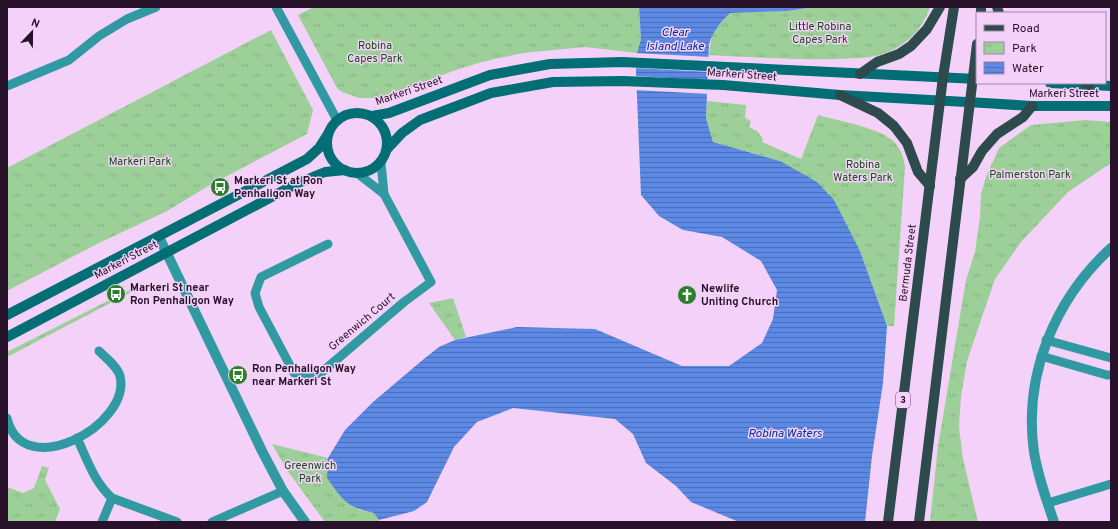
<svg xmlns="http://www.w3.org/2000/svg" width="1118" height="529" font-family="Overpass,sans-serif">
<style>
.park{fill:url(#park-tufts)}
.water{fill:url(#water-rules)}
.pier{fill:#f4d1f8}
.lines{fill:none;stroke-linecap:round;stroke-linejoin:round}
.minor{stroke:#3199a1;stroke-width:9}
.tertiary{stroke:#3199a1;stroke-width:10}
.secondary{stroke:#006e75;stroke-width:10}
.primary{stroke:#2d4a4c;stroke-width:10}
.labels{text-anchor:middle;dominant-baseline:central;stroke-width:3;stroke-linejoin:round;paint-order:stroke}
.shield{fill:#f4d1f8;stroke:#644b67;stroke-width:1}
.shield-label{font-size:10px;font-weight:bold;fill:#271229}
.park-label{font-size:11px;fill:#134c13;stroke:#f4d1f8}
.street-label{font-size:11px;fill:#271229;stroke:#f4d1f8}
.poi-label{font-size:11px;font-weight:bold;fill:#271229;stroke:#f4d1f8;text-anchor:start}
.water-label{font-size:12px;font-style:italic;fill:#022e97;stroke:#f4d1f8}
</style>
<defs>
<pattern id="park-tufts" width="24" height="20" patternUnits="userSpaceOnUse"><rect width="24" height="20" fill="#9cd098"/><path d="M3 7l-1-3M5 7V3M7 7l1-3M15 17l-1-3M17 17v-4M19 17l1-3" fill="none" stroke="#86b283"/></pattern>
<pattern id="water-rules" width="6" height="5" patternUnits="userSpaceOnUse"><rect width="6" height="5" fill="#5b89e4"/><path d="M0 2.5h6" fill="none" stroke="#4b6fb9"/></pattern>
</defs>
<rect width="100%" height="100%" fill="#f4d1f8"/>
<g class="park">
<path d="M314 7H639L641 39 637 53 585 47 523 53 482 62 456 70 381 98H359L342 92 337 88 298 15Z"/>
<path d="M813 7H930C922 31 904 48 879 55 865 59 851 58 837 59 794 60 751 57 709 55L712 33 730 13 788 11Z"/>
<path d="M271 30 313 110 307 134 210 185 167 211 97 244 7 291V168Z"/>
<path d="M707 101 746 105 745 118 751 121 749 127 757 131 763 139 762 142 801 159 818 115C838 121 884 128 896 144 902 152 904 159 905 167L894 326H887L860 251 780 161 713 142 706 118Z"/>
<path d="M1085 120 1111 122V163L1068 192 1021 242 995 279 967 361 961 396 959 427 963 459 978 522H930L938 446 966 280 975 252 980 217 981 194 986 177 999 148 1031 125Z"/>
<path d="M141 284 145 285 7 357V352Z"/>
<path d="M453 298 466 337 455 340 429 303Z"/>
<path d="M272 444 328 458 327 478 359 510 374 513 379 520 378 522H325L287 470Z"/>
<path d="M42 466 49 468 45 480 60 509 55 522H7V487L23 493 34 488Z"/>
</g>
<path class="water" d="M639 7H813L788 11 730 13C720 23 713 31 709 44L706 118 713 142 780 161 817 182 834 200 860 251 887 326 883 383 872 456 865 522H739L691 502 676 486 646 463 633 434 615 419 513 408 477 422 454 447 427 502 414 511 379 520 374 513C346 507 343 500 327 478L328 458 345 430 373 402 425 358 439 347 455 340 517 327 595 329 682 366H729L762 343 773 319 777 290 761 261 722 237 683 230 659 216 641 195 636 72 637 53 641 39Z"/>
<g class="pier">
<path d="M635 53 711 57V72L634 68Z"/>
<path d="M634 76 710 80V94L634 90Z"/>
</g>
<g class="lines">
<g class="minor">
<path d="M276 7 337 120"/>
<path d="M7 86 69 60 99 36 127 19 156 7"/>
<path d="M357 173 384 194"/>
<path d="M328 244 261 277 255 293 259 307 294 373 305 378 322 372 404 302 431 282 384 194 381 163"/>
<path d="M1046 340 1111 358"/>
<path d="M1041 356 1107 375H1111"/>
<path d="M7 418C22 484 132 425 120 376 117 366 106 358 99 351"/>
<path d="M77 438C87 459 94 482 112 498L177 522"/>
<path d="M1048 503 1111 484"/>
<path d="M102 522 112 498"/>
<path d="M212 522 283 491"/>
</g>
<g class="tertiary">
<path d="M159 237 262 451 283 491 305 522"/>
<path d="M1054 522C1046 499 1038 476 1034 452 1023 375 1055 299 1111 248"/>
</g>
<g class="secondary">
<path d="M1050 83 1111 86"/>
<circle cx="357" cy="143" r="30"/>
<path d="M372 116 389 113 490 75 550 64 622 62 977 79"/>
<path d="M387 149 402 133 420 120 491 93 553 82 622 81 723 85 840 95 984 103 1032 106H1111"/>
<path d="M7 315 307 159 319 148 328 134"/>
<path d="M7 337 296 184 325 172 345 170"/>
</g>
<g class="primary">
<path d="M997 7 999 13"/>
<path d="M981 13V7"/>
<path d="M860 74 877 62 899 54 911 46 927 29 940 7"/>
<path d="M1085 83 1089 85"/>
<path d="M840 95 878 113 894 126 907 143 918 172 930 186"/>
<path d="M960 179 973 167 982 151 997 134 1023 117 1032 106"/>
<path d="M888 522 943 77 954 7"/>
<path d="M919 522 977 44"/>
</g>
</g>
<defs>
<symbol id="bus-disc" viewBox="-11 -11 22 22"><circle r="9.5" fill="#2b7e2a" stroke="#f4d1f8"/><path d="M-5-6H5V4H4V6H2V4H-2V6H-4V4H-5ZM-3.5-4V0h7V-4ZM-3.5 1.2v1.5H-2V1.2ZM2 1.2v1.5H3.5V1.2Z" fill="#fff"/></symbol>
<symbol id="church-disc" viewBox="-11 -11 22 22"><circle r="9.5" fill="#2b7e2a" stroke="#f4d1f8"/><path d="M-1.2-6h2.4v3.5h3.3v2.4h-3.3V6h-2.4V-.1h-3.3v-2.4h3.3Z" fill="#fff"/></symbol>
</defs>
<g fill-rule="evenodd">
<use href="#bus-disc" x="209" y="176" width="22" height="22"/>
<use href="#bus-disc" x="105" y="283" width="22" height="22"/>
<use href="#church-disc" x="676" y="284" width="22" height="22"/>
<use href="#bus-disc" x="227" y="364" width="22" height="22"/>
</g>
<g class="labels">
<rect class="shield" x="896" y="392" width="14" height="16" rx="3"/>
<g class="shield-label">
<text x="903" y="400">3</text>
</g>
<g class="park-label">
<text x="820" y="27">Little Robina<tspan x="820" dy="13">Capes Park</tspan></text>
<text x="375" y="46">Robina<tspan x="375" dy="13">Capes Park</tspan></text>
<text x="140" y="162">Markeri Park</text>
<text x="863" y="165">Robina<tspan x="863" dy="13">Waters Park</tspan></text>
<text x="1030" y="175">Palmerston Park</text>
<text x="310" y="466">Greenwich<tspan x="310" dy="13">Park</tspan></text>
</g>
<g class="street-label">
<text transform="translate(742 75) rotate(4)">Markeri Street</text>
<text transform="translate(409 91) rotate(-19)">Markeri Street</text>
<text x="1064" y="94">Markeri Street</text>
<text transform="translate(126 260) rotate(-28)">Markeri Street</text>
<text transform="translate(908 263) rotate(-83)">Bermuda Street</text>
<text transform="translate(362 322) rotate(-40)">Greenwich Court</text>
</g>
<g class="poi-label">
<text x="234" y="181">Markeri St at Ron<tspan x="234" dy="13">Penhaligon Way</tspan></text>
<text x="130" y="288">Markeri St near<tspan x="130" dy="13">Ron Penhaligon Way</tspan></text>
<text x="701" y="289">Newlife<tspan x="701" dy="13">Uniting Church</tspan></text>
<text x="252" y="369">Ron Penhaligon Way<tspan x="252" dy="13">near Markeri St</tspan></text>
</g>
<g class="water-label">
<text x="675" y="33">Clear<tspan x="675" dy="14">Island Lake</tspan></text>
<text x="785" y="434">Robina Waters</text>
</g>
</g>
<rect width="1118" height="529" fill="none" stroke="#271229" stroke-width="16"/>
<rect x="976" y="12" width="130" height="72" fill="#f4d1f8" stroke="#a285a5"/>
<rect x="984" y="25" width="20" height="6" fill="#2d4a4c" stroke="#a285a5"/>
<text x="1012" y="32" font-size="12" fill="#271229">Road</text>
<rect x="984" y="42" width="20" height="12" fill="url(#park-tufts)" stroke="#a285a5"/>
<text x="1012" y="52" font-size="12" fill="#271229">Park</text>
<rect x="984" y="62" width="20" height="12" fill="url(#water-rules)" stroke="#a285a5"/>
<text x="1012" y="72" font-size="12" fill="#271229">Water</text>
<g transform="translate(32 32) rotate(22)" stroke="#f4d1f8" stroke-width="3" paint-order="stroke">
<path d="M0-3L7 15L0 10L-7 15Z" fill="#271229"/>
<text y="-6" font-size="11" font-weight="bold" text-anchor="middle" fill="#271229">N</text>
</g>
</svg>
